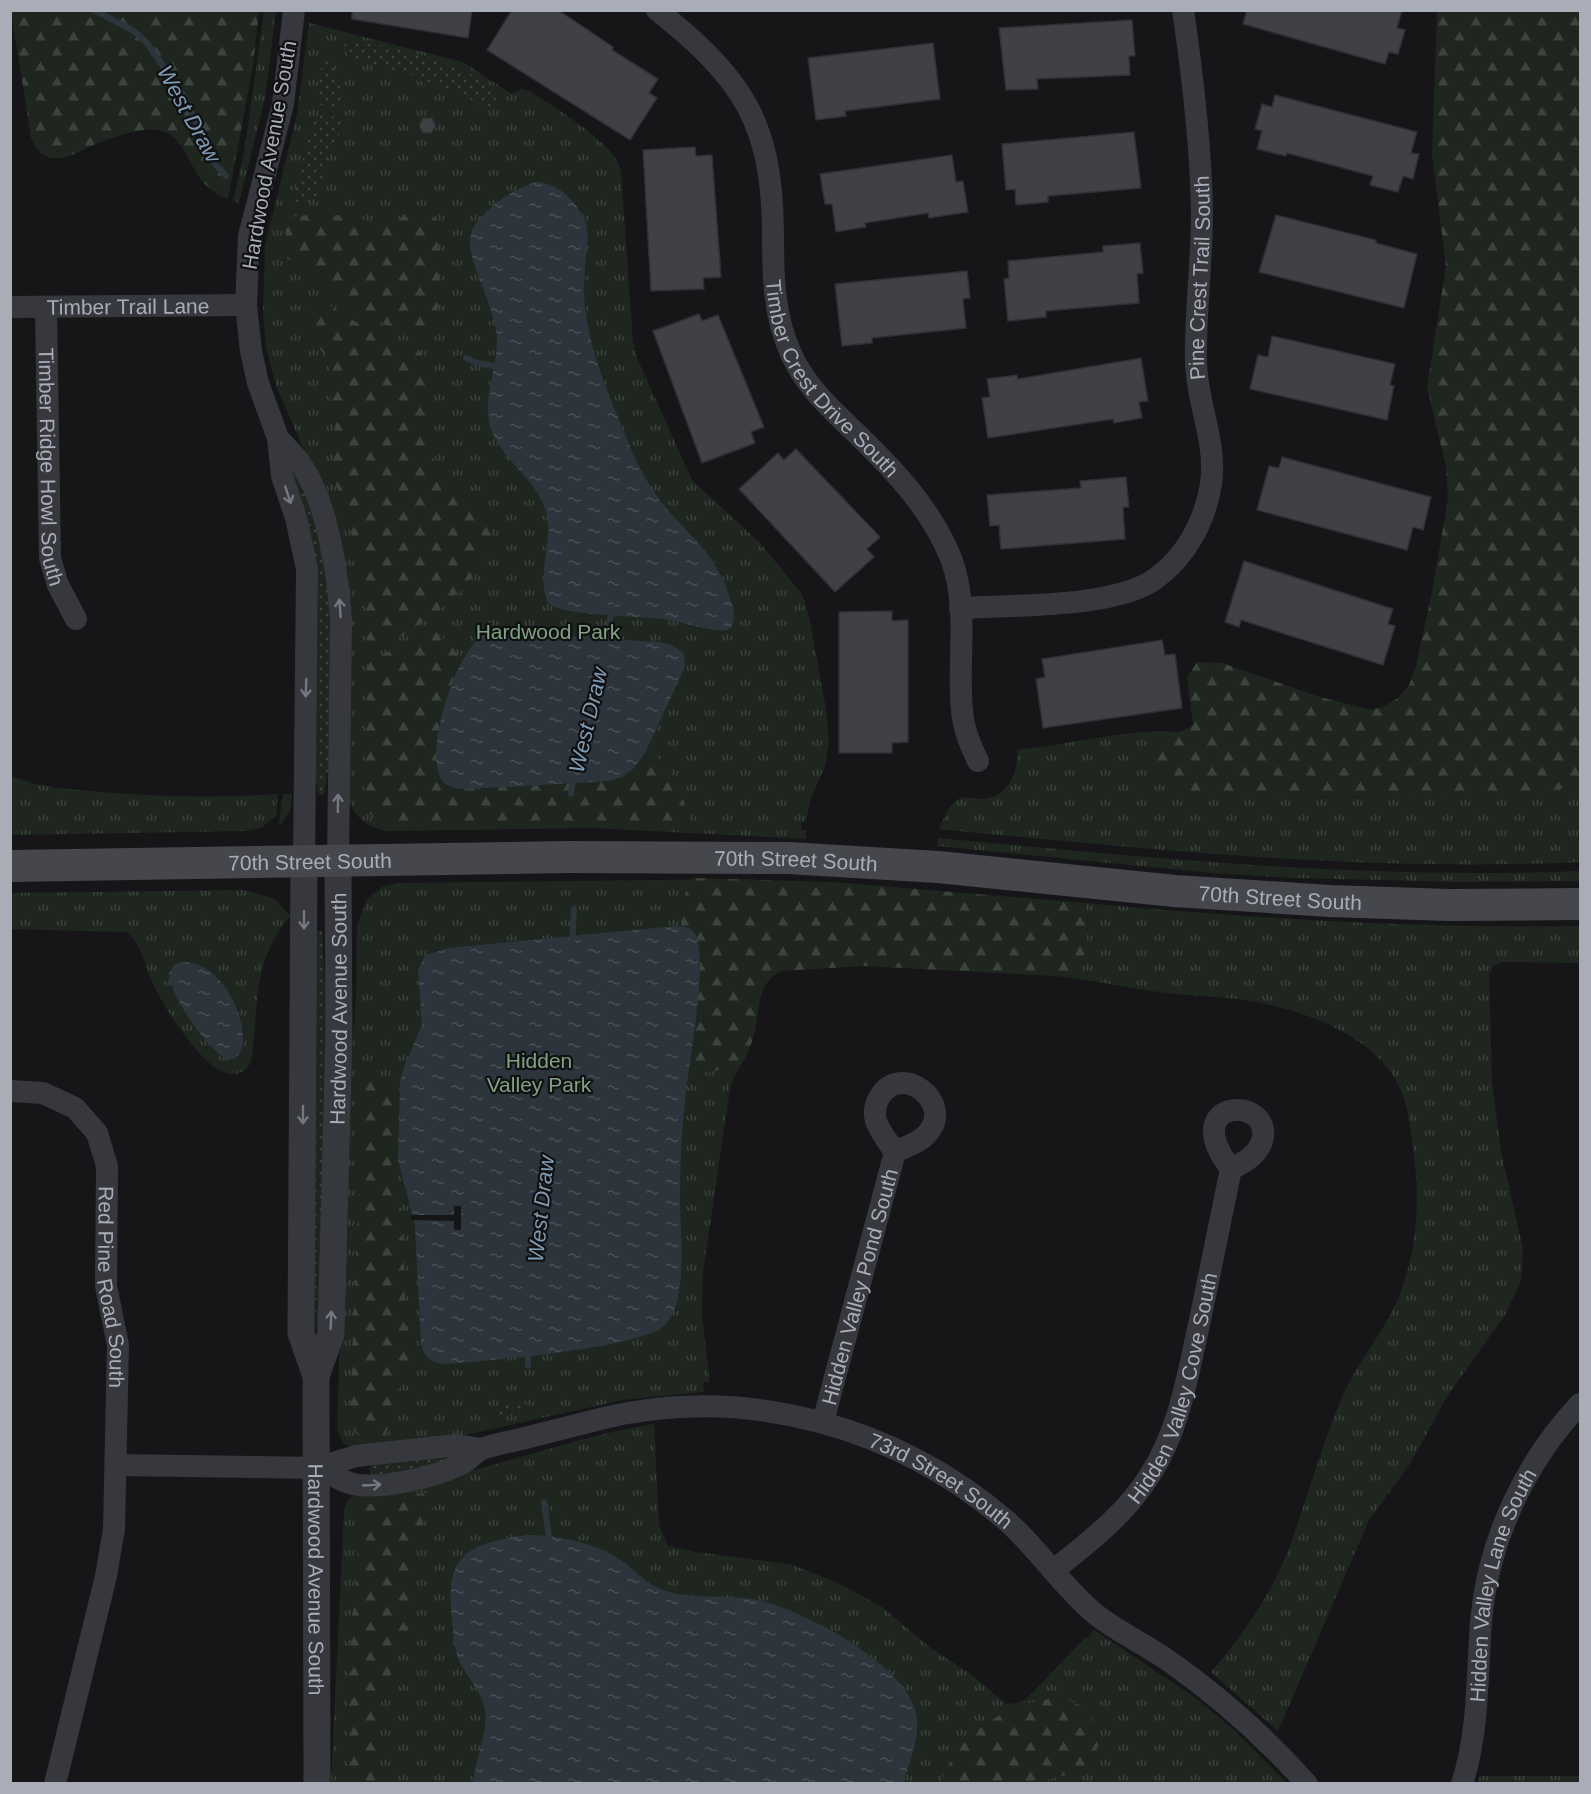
<svg xmlns="http://www.w3.org/2000/svg" width="1591" height="1794" font-family="Arial,sans-serif">
<style>
.grass{fill:url(#grass-tufts)}
.forest{fill:url(#forest-firs)}
.garden{fill:url(#garden-dots)}
.water{fill:url(#water-ripples)}
.pier{fill:#161618}
.lines{fill:none;stroke-linecap:round;stroke-linejoin:round}
.stream{stroke:#2c353c;stroke-width:6}
.building{fill:#404145;stroke:#303034;stroke-width:1.5}
.minor{stroke:#37383d;stroke-width:22}
.tertiary{stroke:#37383d;stroke-width:27}
.secondary{stroke:#45474d;stroke-width:32}
.oneway{stroke:#757881}
.labels{text-anchor:middle;dominant-baseline:central;stroke-width:4.5;stroke-linejoin:round;paint-order:stroke}
.street-label{font-size:21px;fill:#a8adb8;stroke:#111113}
.park-label{font-size:21px;fill:#7fa381;stroke:#111113}
.water-label{font-size:22px;font-style:italic;fill:#7f9bb3;stroke:#111113}
</style>
<defs>
<pattern id="grass-tufts" width="24" height="20" patternUnits="userSpaceOnUse" patternTransform="scale(1.5)"><rect width="24" height="20" fill="#1e261f"/><path d="M3 7l-1-3M5 7V3M7 7l1-3M15 17l-1-3M17 17v-4M19 17l1-3" fill="none" stroke="#3c433d"/></pattern>
<pattern id="forest-firs" width="22" height="20" patternUnits="userSpaceOnUse" patternTransform="scale(1.5)"><rect width="22" height="20" fill="#1e261f"/><path d="M5 1l3.5 6h-7zM16 11l3.5 6h-7z" fill="#3c433d"/></pattern>
<pattern id="garden-dots" width="8" height="8" patternUnits="userSpaceOnUse" patternTransform="scale(1.5)"><rect width="8" height="8" fill="#1e261f"/><path d="M2 2h.1M6 6h.1" fill="none" stroke="#3c433d" stroke-width="1.8" stroke-linecap="round"/></pattern>
<pattern id="water-ripples" width="26" height="14" patternUnits="userSpaceOnUse" patternTransform="scale(1.5)"><rect width="26" height="14" fill="#2c353c"/><path d="M2 4q2-2 4 0t4 0M15 11q2-2 4 0t4 0" fill="none" stroke="#485056"/></pattern>
</defs>
<rect width="100%" height="100%" fill="#161618"/>
<g class="grass">
<path d="M264 11H276L265 99 239 203 233 201 245 147Z"/>
<path d="M309 23 463 62 512 94 521 89 530 91C554 108 617 143 621 172L633 342 638 360 692 480 760 543 802 594 809 616 826 709 829 744 825 766 811 798 806 822H801V830H806V839L591 828 390 831C371 830 356 819 349 801L317 480 276 386 266 347 263 312 265 246 297 114Z"/>
<path d="M1159 731 1180 732 1158 743 1162 776 1199 792 1257 796 1400 797 1580 786V862C1366 872 1153 850 939 829 943 820 948 807 956 801 964 794 970 799 979 799 1006 800 1019 774 1017 750 1065 745 1111 733 1159 731Z"/>
<path d="M11 776C39 788 72 789 102 792 161 797 219 798 278 794L276 816 261 828 245 831 11 835Z"/>
<path d="M283 794H292L291 809 281 825 279 823Z"/>
<path d="M938 838C1152 858 1365 880 1580 871V881L1463 882 1295 878 1212 873 937 846Z"/>
<path d="M754 879 745 1056 749 1052 735 1075 730 1089 703 1272 702 1316 710 1382H703L704 1392 623 1400 452 1438 352 1447 344 1444 337 1429 346 1142 356 995 357 926 367 899 382 887 398 883Z"/>
<path d="M245 890 275 899 290 916C252 963 259 1000 252 1055 251 1065 247 1071 236 1074 208 1080 164 1007 153 984 145 967 142 943 126 932L11 929V893Z"/>
<path d="M1085 903C1250 918 1415 929 1580 926V963L1503 962 1495 965 1489 973 1492 1081 1501 1151 1523 1249 1521 1281 1505 1315 1448 1395 1410 1464 1369 1520 1278 1731 1211 1672C1241 1637 1270 1596 1287 1553 1307 1500 1321 1446 1343 1395 1360 1357 1389 1327 1402 1288 1418 1243 1420 1195 1413 1148 1410 1130 1409 1110 1402 1093 1380 1034 1294 1006 1237 999 1214 996 1190 996 1166 993 1129 988 1093 980 1056 976L1060 975 1088 931Z"/>
<path d="M654 1424 659 1525 668 1546 696 1552 790 1564 838 1583 882 1607 932 1649 972 1675 1006 1704 1017 1703 1026 1699 1086 1637 1089 1638 1093 1629 1197 1699 1235 1731 1287 1783 331 1784 344 1511 347 1501C361 1487 394 1487 413 1484 495 1469 572 1437 654 1424Z"/>
<path d="M1480 1776H1580V1783H1477Z"/>
</g>
<g class="forest">
<path d="M11 11H259L253 66 228 199C218 195 210 190 202 181 189 165 183 135 159 130 140 127 113 137 96 144 72 154 47 174 31 138Z"/>
<path d="M1437 11H1580V786C1493 800 1401 797 1313 796 1274 796 1228 801 1190 790 1172 784 1151 773 1154 750 1157 731 1184 736 1193 724L1187 678 1197 662 1222 663 1317 696 1370 710 1383 707 1398 698 1409 685 1415 670 1432 592 1448 499 1446 466 1427 387 1446 266 1432 154Z"/>
<path d="M415 208 431 213 438 224 439 304 433 328 424 342 343 305 303 269 282 255 288 217 326 213 383 223 397 220Z"/>
<path d="M321 300 354 321 421 352C433 386 423 426 434 461 443 488 473 499 488 522 511 559 423 626 395 640 387 644 378 647 370 650L367 648C368 583 351 525 329 465L335 457 338 440 332 414 330 368 323 353 305 327 308 311Z"/>
<path d="M430 627 448 642 462 660C448 685 428 754 441 780L474 789 609 781 633 769 649 747 675 778 691 821 396 823C381 823 368 818 364 802L367 667 372 659 400 647Z"/>
<path d="M691 878 833 882 1085 903C1089 931 1093 971 1056 976L864 966 781 971C734 993 789 1077 688 1072L700 966C700 948 687 942 682 926 677 912 686 892 691 878Z"/>
<path d="M402 1072 397 1129 393 1139 391 1158 401 1215 407 1335 411 1361 403 1378 386 1435 358 1436 350 1422 362 1084Z"/>
<path d="M436 1491 433 1509 412 1541 414 1577 411 1610 405 1637 378 1711 375 1783H347L348 1684 361 1506Z"/>
<path d="M1061 1698C1078 1703 1092 1709 1097 1729 1114 1794 978 1784 941 1783 956 1733 1011 1700 1061 1698Z"/>
</g>
<g class="garden">
<path d="M347 42C373 39 500 70 496 102L486 109C476 106 474 100 466 95 457 89 436 85 425 85L416 76 350 58 342 48Z"/>
<path d="M322 61 332 62C335 67 345 103 345 109L317 104Z"/>
<path d="M319 115 344 118 346 127C327 145 324 170 319 194L310 201 292 202 313 120Z"/>
<path d="M296 471C342 565 329 671 328 771L324 795H318L315 774 318 592 291 474Z"/>
<path d="M316 931H322C331 1064 325 1198 321 1331H316L312 1192Z"/>
<path d="M503 1400 529 1405 530 1407 497 1417Z"/>
<path d="M454 1454 455 1459 412 1471 371 1475 369 1469 372 1464Z"/>
</g>
<g class="water">
<path d="M536 182C560 183 577 202 586 223 591 237 582 275 584 295 587 344 606 389 625 434 632 452 640 471 651 487 679 532 714 544 731 601 734 611 737 623 728 630 709 632 688 623 669 620 641 615 569 617 549 604 535 578 553 545 547 515 539 481 505 463 492 432 480 402 498 370 497 338 496 306 464 258 471 234 473 225 480 219 486 212 500 198 518 188 536 182Z"/>
<path d="M504 632 658 642 672 645 684 653 685 667 645 753 633 769 622 777 609 781 467 789C458 789 448 788 442 780 423 756 455 653 482 636 488 633 497 633 504 632Z"/>
<path d="M676 926C684 926 691 927 695 934 709 958 689 1061 686 1092 682 1125 680 1158 680 1192 679 1225 690 1300 665 1325 640 1349 483 1361 443 1364 430 1362 424 1356 421 1344L415 1226 398 1159 400 1084 402 1072 422 1025 418 969 426 955 449 948Z"/>
<path d="M181 962C235 959 264 1066 225 1059 205 1044 172 1000 169 974L174 965Z"/>
<path d="M527 1535C557 1535 597 1543 622 1561 636 1571 646 1584 663 1590 694 1601 730 1593 762 1601 806 1612 906 1665 916 1713 921 1736 910 1761 903 1783H473C475 1762 488 1732 485 1711 483 1693 468 1678 460 1663 454 1649 453 1633 452 1618 444 1553 469 1544 527 1535Z"/>
</g>
<path class="pier" d="M454 1206H461V1230H454V1221L411 1220V1215H454Z"/>
<g class="lines">
<g class="stream">
<path d="M94 10 134 31 147 43 184 96 215 164 226 176"/>
<path d="M466 358 477 363 500 367"/>
<path d="M606 644 612 607"/>
<path d="M571 794 573 776"/>
<path d="M572 945 574 909"/>
<path d="M528 1348V1365"/>
<path d="M544 1502 549 1537"/>
</g>
</g>
<g class="building">
<path d="M352 10H472L468 38 352 19Z"/>
<path d="M512 10H558L613 47 612 50 658 79 649 93 657 98 630 140 487 50Z"/>
<path d="M1247 10H1402L1397 28 1405 30 1398 54 1389 52 1385 64 1243 24Z"/>
<path d="M1132 20 1135 56H1129L1130 75 1037 79 1038 89 1006 90 999 28Z"/>
<path d="M933 43 940 99 845 111 846 116 816 120 808 58Z"/>
<path d="M1275 95 1417 132 1411 153 1419 154 1413 179 1403 176 1398 192 1370 185 1373 176 1287 153 1286 156 1257 149 1262 131 1255 129 1262 104 1272 107Z"/>
<path d="M423 118H432L436 126 431 133H423L419 126Z"/>
<path d="M1134 132 1141 188 1048 196V202L1016 205 1015 189 1006 190 1002 144Z"/>
<path d="M695 147 696 156 712 155 721 277 703 278 704 289 651 291 643 150Z"/>
<path d="M952 155 956 182 963 181 968 212 929 218 928 213 865 223 866 227 836 232 832 204H825L820 174Z"/>
<path d="M1276 215 1376 240V243L1417 254 1404 308 1259 272Z"/>
<path d="M1140 243 1143 273 1137 274 1139 303 1046 311V317L1008 321 1004 279 1009 278 1008 261 1103 252V246Z"/>
<path d="M967 271 970 298 963 299 966 328 872 338V343L842 346 835 284Z"/>
<path d="M699 314 702 321 718 315 764 427 751 432 755 443 702 463 653 331Z"/>
<path d="M1272 336 1395 364 1390 385 1394 386 1387 420 1250 389 1258 355 1268 357Z"/>
<path d="M1141 358 1148 401 1139 402 1142 418 1114 423 1113 419 988 438 982 398 990 397 987 379 1017 375 1018 379Z"/>
<path d="M796 449 880 537 867 549 874 557 835 592 739 489 778 453 784 460Z"/>
<path d="M1282 457 1431 497 1423 530 1413 527 1407 550 1257 510 1269 466 1279 468Z"/>
<path d="M1126 477 1129 507H1123L1125 539 1001 549 999 525 990 526 987 495 1081 488 1080 481Z"/>
<path d="M1244 561 1393 609 1388 624 1395 626 1383 665 1241 620 1239 627 1225 622Z"/>
<path d="M892 611V621L908 620V742L892 743V753H839V612Z"/>
<path d="M1162 640 1165 655 1175 654 1182 708 1043 728 1036 679 1045 677 1042 659Z"/>
</g>
<g class="lines">
<g class="minor">
<path d="M294 10 283 104 249 236 246 305 251 351 258 383 278 438 282 476 296 518 307 569 304 862"/>
<path id="s1" d="M657 10C742 78 772 121 773 232 773 275 773 315 792 356 807 388 833 411 858 435 896 472 933 511 952 561 969 609 957 661 962 710 963 728 970 745 978 761"/>
<path id="s2" d="M10 307 246 305"/>
<path id="s3" d="M46 308 50 558 58 585 76 619"/>
<path d="M278 438C286 447 296 456 302 466 328 504 338 576 341 621L338 861"/>
<path id="s4" d="M960 608C1011 605 1115 608 1155 579 1186 557 1205 521 1211 484 1217 442 1197 404 1196 363 1195 313 1202 263 1202 213 1201 145 1193 78 1183 10"/>
<path id="s5" d="M10 1091 43 1093 75 1108 97 1133 107 1166 106 1286 118 1345 114 1529 106 1576 55 1784"/>
<path id="s6" d="M823 1422 895 1152C905 1147 919 1143 927 1134 956 1103 900 1060 879 1098 875 1105 874 1113 876 1121 880 1132 888 1142 895 1152"/>
<path d="M116 1465 317 1468 356 1456 457 1445 481 1449"/>
<path id="s7" d="M317 1468C330 1474 346 1484 359 1485 386 1488 435 1477 459 1465 468 1462 474 1453 482 1449 494 1444 509 1442 521 1439 549 1432 576 1425 604 1418 747 1384 898 1427 1008 1522 1039 1550 1062 1586 1094 1613 1116 1631 1143 1643 1166 1659 1218 1695 1264 1736 1307 1784"/>
<path id="s8" d="M1054 1570C1090 1541 1125 1515 1150 1475 1180 1429 1188 1373 1200 1320 1210 1270 1221 1219 1231 1169 1245 1162 1260 1154 1263 1137 1269 1095 1177 1099 1231 1169"/>
<path id="s9" d="M1462 1784C1479 1731 1477 1676 1481 1621 1488 1541 1525 1462 1580 1404"/>
</g>
<g class="tertiary">
<path id="s10" d="M304 862 301 1333 316 1376 317 1784"/>
<path id="s11" d="M316 1376 331 1334 339 1033 338 861"/>
</g>
<path class="secondary" id="s12" d="M10 866 568 857 788 858 938 867 1175 891 1330 901 1449 905 1580 904"/>
</g>
<defs><path id="oneway-shaft" d="M-6 0H5M1.5-3L5.5 0L1.5 3" fill="none" stroke-width="1.6" stroke-linecap="round" stroke-linejoin="round" transform="scale(1.5)"/></defs>
<g class="oneway">
<use href="#oneway-shaft" transform="translate(288 495) rotate(72)"/>
<use href="#oneway-shaft" transform="translate(340 608) rotate(-94)"/>
<use href="#oneway-shaft" transform="translate(306 688) rotate(92)"/>
<use href="#oneway-shaft" transform="translate(338 803) rotate(-89)"/>
<use href="#oneway-shaft" transform="translate(304 920) rotate(90)"/>
<use href="#oneway-shaft" transform="translate(303 1115) rotate(90)"/>
<use href="#oneway-shaft" transform="translate(331 1320) rotate(-88)"/>
<use href="#oneway-shaft" transform="translate(372 1485) rotate(-3)"/>
</g>
<g class="labels">
<g class="street-label">
<text transform="translate(269 155) rotate(-80)">Hardwood Avenue South</text>
<text stroke="none"><textPath href="#s4" startOffset="520">Pine Crest Trail South</textPath></text>
<text stroke="none"><textPath href="#s2" startOffset="118">Timber Trail Lane</textPath></text>
<text stroke="none"><textPath href="#s1" startOffset="428">Timber Crest Drive South</textPath></text>
<text stroke="none"><textPath href="#s3" startOffset="159">Timber Ridge Howl South</textPath></text>
<text stroke="none"><textPath href="#s12" startOffset="786">70th Street South</textPath></text>
<text stroke="none"><textPath href="#s12" startOffset="300">70th Street South</textPath></text>
<text stroke="none"><textPath href="#s12" startOffset="1272">70th Street South</textPath></text>
<text stroke="none"><textPath href="#s11" startOffset="370">Hardwood Avenue South</textPath></text>
<text stroke="none"><textPath href="#s5" startOffset="258">Red Pine Road South</textPath></text>
<text stroke="none"><textPath href="#s6" startOffset="140">Hidden Valley Pond South</textPath></text>
<text stroke="none"><textPath href="#s8" startOffset="226">Hidden Valley Cove South</textPath></text>
<text stroke="none"><textPath href="#s7" startOffset="656">73rd Street South</textPath></text>
<text stroke="none"><textPath href="#s10" startOffset="720">Hardwood Avenue South</textPath></text>
<text stroke="none"><textPath href="#s9" startOffset="204">Hidden Valley Lane South</textPath></text>
</g>
<g class="park-label">
<text x="548" y="631">Hardwood Park</text>
<text x="539" y="1060">Hidden<tspan x="539" dy="24">Valley Park</tspan></text>
</g>
<g class="water-label">
<text transform="translate(189 114) rotate(61)">West Draw</text>
<text transform="translate(588 720) rotate(-77)">West Draw</text>
<text transform="translate(541 1209) rotate(-84)">West Draw</text>
</g>
</g>
<rect width="1591" height="1794" fill="none" stroke="#a8adb8" stroke-width="24"/>
</svg>
